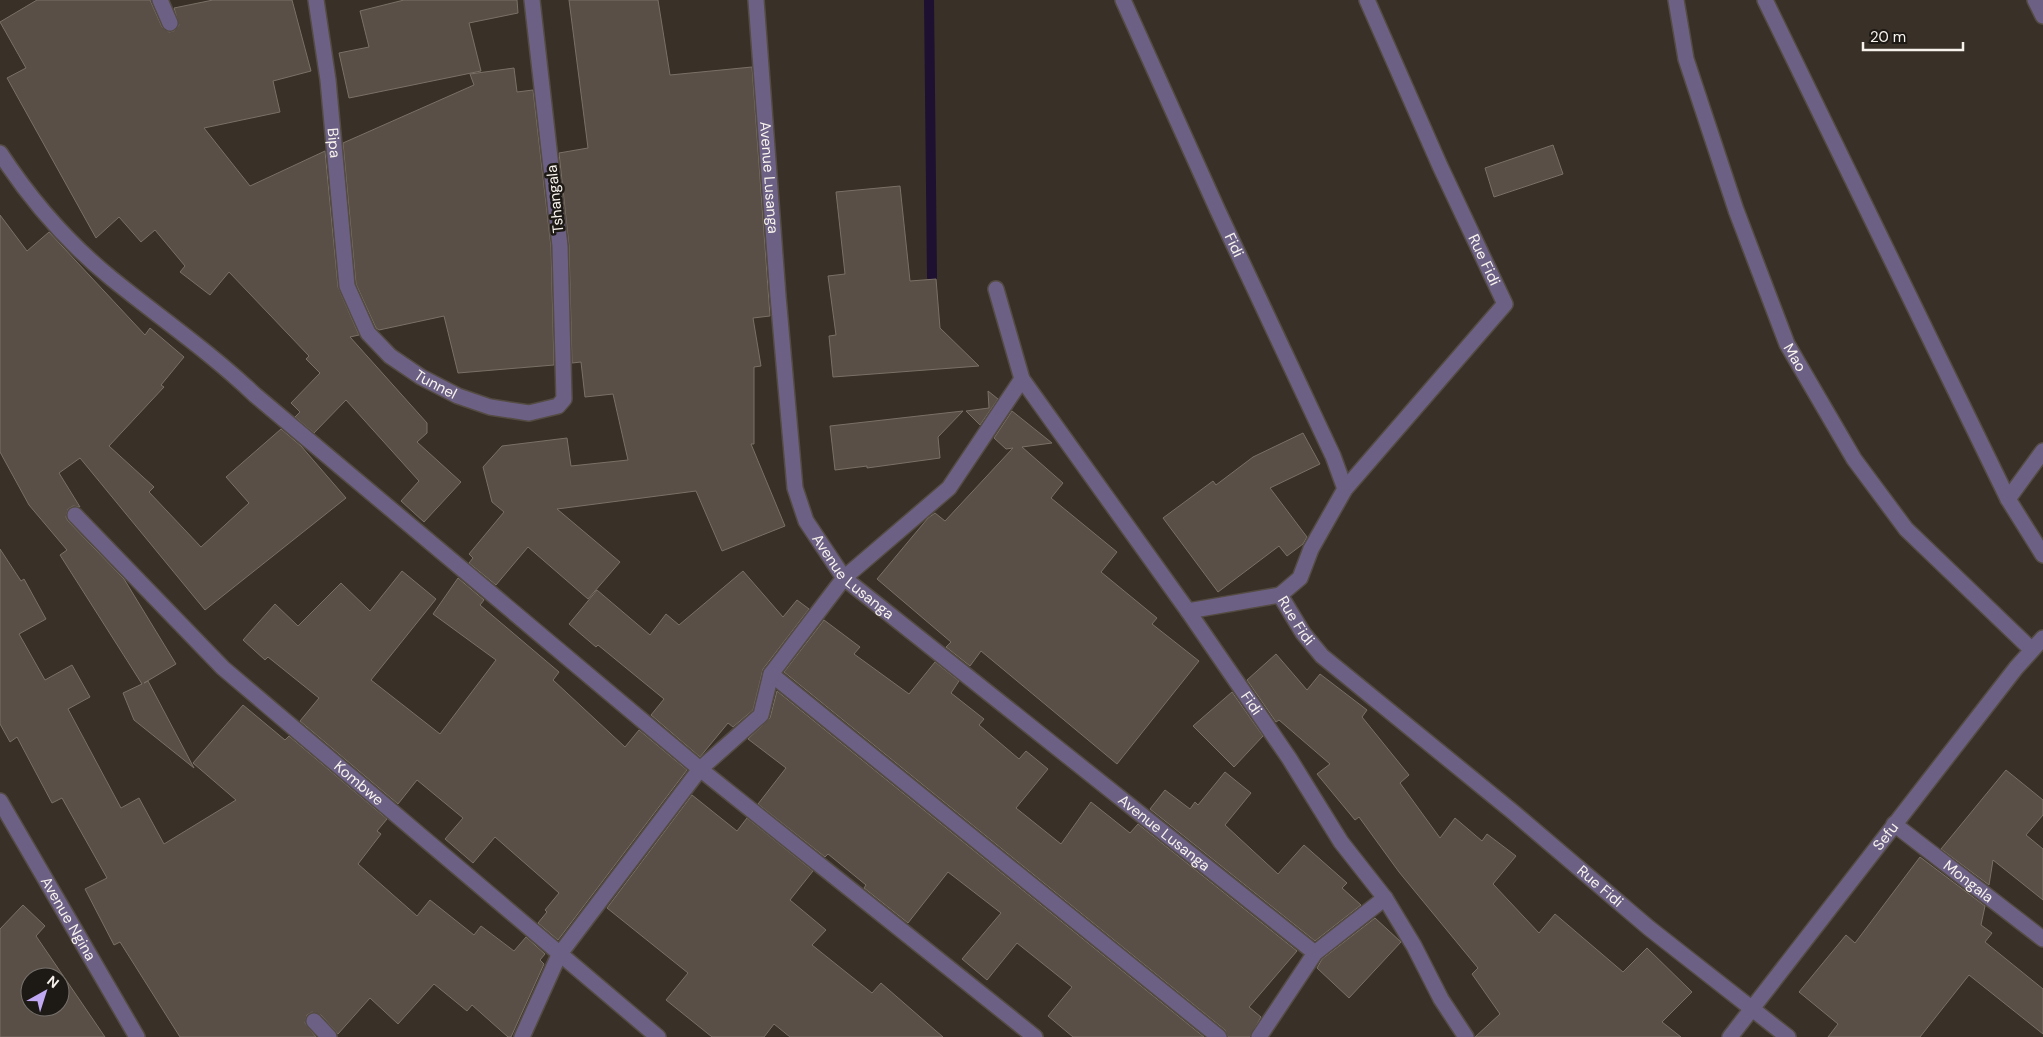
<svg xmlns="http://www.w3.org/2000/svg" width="2043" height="1037" font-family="'DM Sans',sans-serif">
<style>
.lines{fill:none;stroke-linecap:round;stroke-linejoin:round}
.stream{stroke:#1d1031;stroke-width:10}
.building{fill:#594f46;stroke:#7a7066;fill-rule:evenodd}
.street-casing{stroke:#544b43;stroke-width:18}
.street{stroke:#6c6184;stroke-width:15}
.labels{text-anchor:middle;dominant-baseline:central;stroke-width:5;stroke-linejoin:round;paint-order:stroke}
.street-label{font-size:15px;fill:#f8f2ed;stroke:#1d1915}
</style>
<rect width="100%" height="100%" fill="#393027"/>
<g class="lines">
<path class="stream" d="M929 0 932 277"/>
</g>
<g class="building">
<path d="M37 0H150L162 27 169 32 174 31 179 25 174 8 213 0H292L311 71 273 81 280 112 204 128 250 186 325 151 338 287 359 335 350 337 427 423V433L417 442 461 482 424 522 401 501 419 481 346 400 314 433 295 417 300 412 291 403 320 373 306 359 309 356 229 272 210 295 180 272 185 266 155 230 141 242 119 217 96 238 7 78 26 68 0 22Z"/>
<path d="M404 0H517L518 13 469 23 481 71 349 98 339 53 369 47 360 11Z"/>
<path d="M569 0H658L670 75 752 67 770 316 753 318 761 366 754 367V444H751L785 526 722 551 696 491 557 509 620 562 588 599 528 547 496 585 469 563 473 558 469 554 504 512 492 502 483 467 502 446 567 438 571 466 628 460 613 394 585 397 581 362 572 363 569 246 559 153 588 148Z"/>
<path d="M514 68 517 92 533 90 551 247 554 365 458 373 444 316 379 330 376 328 356 284 343 143 474 85 470 74Z"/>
<path d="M1553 145 1563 174 1494 197 1485 168Z"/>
<path d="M900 186 910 281 936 279 940 328 979 366 833 377 829 336 836 335 828 276 845 274 836 192Z"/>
<path d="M0 215 27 251 49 232 145 335 150 328 184 357 161 385 164 387 109 446 154 487 149 492 201 547 249 503 226 477 281 429 301 446 346 498 205 610 80 458 59 473 80 507 73 506 68 509 66 517 68 521 124 579 176 664 144 683 148 681 194 768 134 720 123 693 142 684 60 555 67 550 29 505 0 452Z"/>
<path d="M988 391 998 399 980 425 966 411 989 408Z"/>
<path d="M963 411 938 437 940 458 867 468V466L835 470 830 426Z"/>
<path d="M1012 411 1052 443 1022 447 1063 483 1051 498 1117 552 1101 572 1157 618 1152 624 1199 661 1117 764 981 651 970 666 946 647 951 642 877 579 928 518 935 513 945 521 1013 448 1006 449 994 438Z"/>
<path d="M1303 433 1320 464 1270 488 1307 537 1303 544 1287 556 1279 546 1218 592 1163 518 1213 481 1216 485 1253 457Z"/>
<path d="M0 549 21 581 24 579 46 619 19 634 45 680 72 665 90 697 68 709 121 808 139 798 164 844 236 800 193 763 243 705 285 740 289 736 387 819 377 831 381 834 358 864 417 916 430 900 474 935 481 926 514 951 526 937 545 954 540 960 544 964 511 1037H508L472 1005 467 1011 434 984 398 1024 370 998 338 1034 321 1015 312 1012 307 1015 305 1023 316 1037H180L120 942 114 945 85 889 107 878 62 798 52 803 17 737 10 742 0 724Z"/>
<path d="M402 571 436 599 371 680 440 734 496 660 433 614 458 578 484 600 480 605 559 672 553 680 625 747 639 730 687 770 558 940 538 923 547 912 545 910 559 893 495 837 473 863 445 839 463 818 417 780 398 804 300 721 319 698 268 657 265 660 243 640 275 604 298 626 341 583 370 611Z"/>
<path d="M743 571 783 617 797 600 809 609 763 669 753 710 733 727 728 723 700 757 651 715 664 699 598 645 596 647 569 624 597 590 650 635 666 614 679 625Z"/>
<path d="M824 620 860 647 854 654 909 694 935 662 959 681 951 693 984 719 979 725 1019 759 1026 751 1048 769 1016 808 1061 844 1091 802 1130 833 1138 824 1297 951 1249 1007 1261 1017 1250 1037H1228L1225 1030 784 672Z"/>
<path d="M1276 654 1307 690 1320 674 1367 710 1362 717 1409 775 1400 783 1440 838 1455 818 1482 841 1487 834 1516 856 1493 884 1539 933 1555 914 1623 972 1647 948 1692 992 1662 1022 1681 1037H1475L1500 1014 1472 974 1478 968 1399 872 1359 817 1355 820 1317 774 1330 764 1279 720 1276 722 1247 680Z"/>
<path d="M777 691 1204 1037H1073L1048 1016 1072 987 1017 943 987 980 962 959 1001 913 948 872 908 923 864 888 866 885 828 854 825 857 758 804 786 768 748 739 770 718Z"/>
<path d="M1232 692 1263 736 1234 767 1193 726Z"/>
<path d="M2006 770 2043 800V815L2026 835 2043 849V900L1993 860 1989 885 1941 849Z"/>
<path d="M1225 772 1251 793 1225 825 1278 874 1304 845 1347 883 1342 888 1361 905 1315 941 1150 809 1165 790 1190 809 1195 802 1198 805Z"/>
<path d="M692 795 737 831 747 818 813 871 790 900 826 930 812 945 872 993 881 983 943 1037H790L774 1024 764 1037H712L666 1000 688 973 607 908Z"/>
<path d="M1920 857 1985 906 1981 925 1992 933 1985 942 2043 989V1034L1969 975 1920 1037H1828L1838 1024 1799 992 1846 935 1855 943Z"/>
<path d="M23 905 45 926 36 936 105 1037H0V929ZM30 977H60V1007H30Z"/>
<path d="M1375 918 1401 942 1349 998 1317 968 1322 959Z"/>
</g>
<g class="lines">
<defs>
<g id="street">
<path d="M160 0 170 23"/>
<path id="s1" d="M316 0 328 80 347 286 368 333 390 356 421 377 458 396 490 407 529 413 558 406 564 399 560 246 532 0"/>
<path id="s2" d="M756 0 778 296 795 488 806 521 844 578 1315 953"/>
<path id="s3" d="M1123 0 1218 211 1333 456 1345 489"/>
<path id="s4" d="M1367 0 1440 166 1505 304 1345 489 1311 549 1300 578 1280 595 1303 633 1322 656 1513 812 1649 928 1788 1037"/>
<path id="s5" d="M1676 0 1686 59 1736 210 1787 344 1854 459 1906 529 2031 649"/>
<path d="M1765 0 2008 499 2043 555"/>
<path d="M2035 0 2043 16"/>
<path d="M0 153C30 199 68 243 111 278 159 317 210 352 255 395L700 769 1035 1037"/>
<path id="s6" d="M996 289 1022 379 1188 611 1289 758 1341 842 1385 898 1414 946 1441 999 1466 1037"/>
<path d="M2008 499 2043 451"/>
<path id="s7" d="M75 515 223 668 658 1037"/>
<path d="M1188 611 1280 595"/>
<path d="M771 674 1219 1037"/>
<path id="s8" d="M0 801 137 1037"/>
<path id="s9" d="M1894 824 2043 939"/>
<path d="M314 1021 329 1037"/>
<path d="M522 1037 559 955 700 769 761 715 771 674 844 578 949 488 1022 379"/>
<path d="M1259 1037 1315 953 1385 898"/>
<path id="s10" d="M1730 1037 2016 668 2043 638"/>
</g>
</defs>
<use href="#street" class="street-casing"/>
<use href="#street" class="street"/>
</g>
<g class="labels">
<g class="street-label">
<text stroke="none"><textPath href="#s1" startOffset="144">Bipa</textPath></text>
<text stroke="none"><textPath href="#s2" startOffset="178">Avenue Lusanga</textPath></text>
<text transform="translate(555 199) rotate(-96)">Tshangala</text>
<text stroke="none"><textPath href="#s3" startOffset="269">Fidi</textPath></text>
<text stroke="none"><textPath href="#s4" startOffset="285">Rue Fidi</textPath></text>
<text stroke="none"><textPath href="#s5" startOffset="378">Mao</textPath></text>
<text stroke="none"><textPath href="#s1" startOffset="425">Tunnel</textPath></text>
<text stroke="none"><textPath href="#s2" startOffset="598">Avenue Lusanga</textPath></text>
<text stroke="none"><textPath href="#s4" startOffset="735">Rue Fidi</textPath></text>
<text stroke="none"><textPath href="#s6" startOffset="491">Fidi</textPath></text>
<text stroke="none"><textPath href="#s7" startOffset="391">Kombwe</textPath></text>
<text stroke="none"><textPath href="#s2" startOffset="1002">Avenue Lusanga</textPath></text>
<text stroke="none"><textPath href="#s10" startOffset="254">Sefu</textPath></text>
<text stroke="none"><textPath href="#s9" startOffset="94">Mongala</textPath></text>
<text stroke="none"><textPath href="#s4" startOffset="1140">Rue Fidi</textPath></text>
<text stroke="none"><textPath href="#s8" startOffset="136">Avenue Ngina</textPath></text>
</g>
</g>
<g transform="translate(45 992) rotate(39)"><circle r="24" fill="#1d1915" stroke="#75706b"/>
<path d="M0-4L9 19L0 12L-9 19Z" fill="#c1a8f3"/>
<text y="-8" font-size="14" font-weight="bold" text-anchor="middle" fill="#f8f2ed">N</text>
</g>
<path d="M1863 42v8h100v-8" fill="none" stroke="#f8f2ed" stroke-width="2.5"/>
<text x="1870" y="42" font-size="15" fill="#f8f2ed" stroke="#1d1915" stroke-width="4" paint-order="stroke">20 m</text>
</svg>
